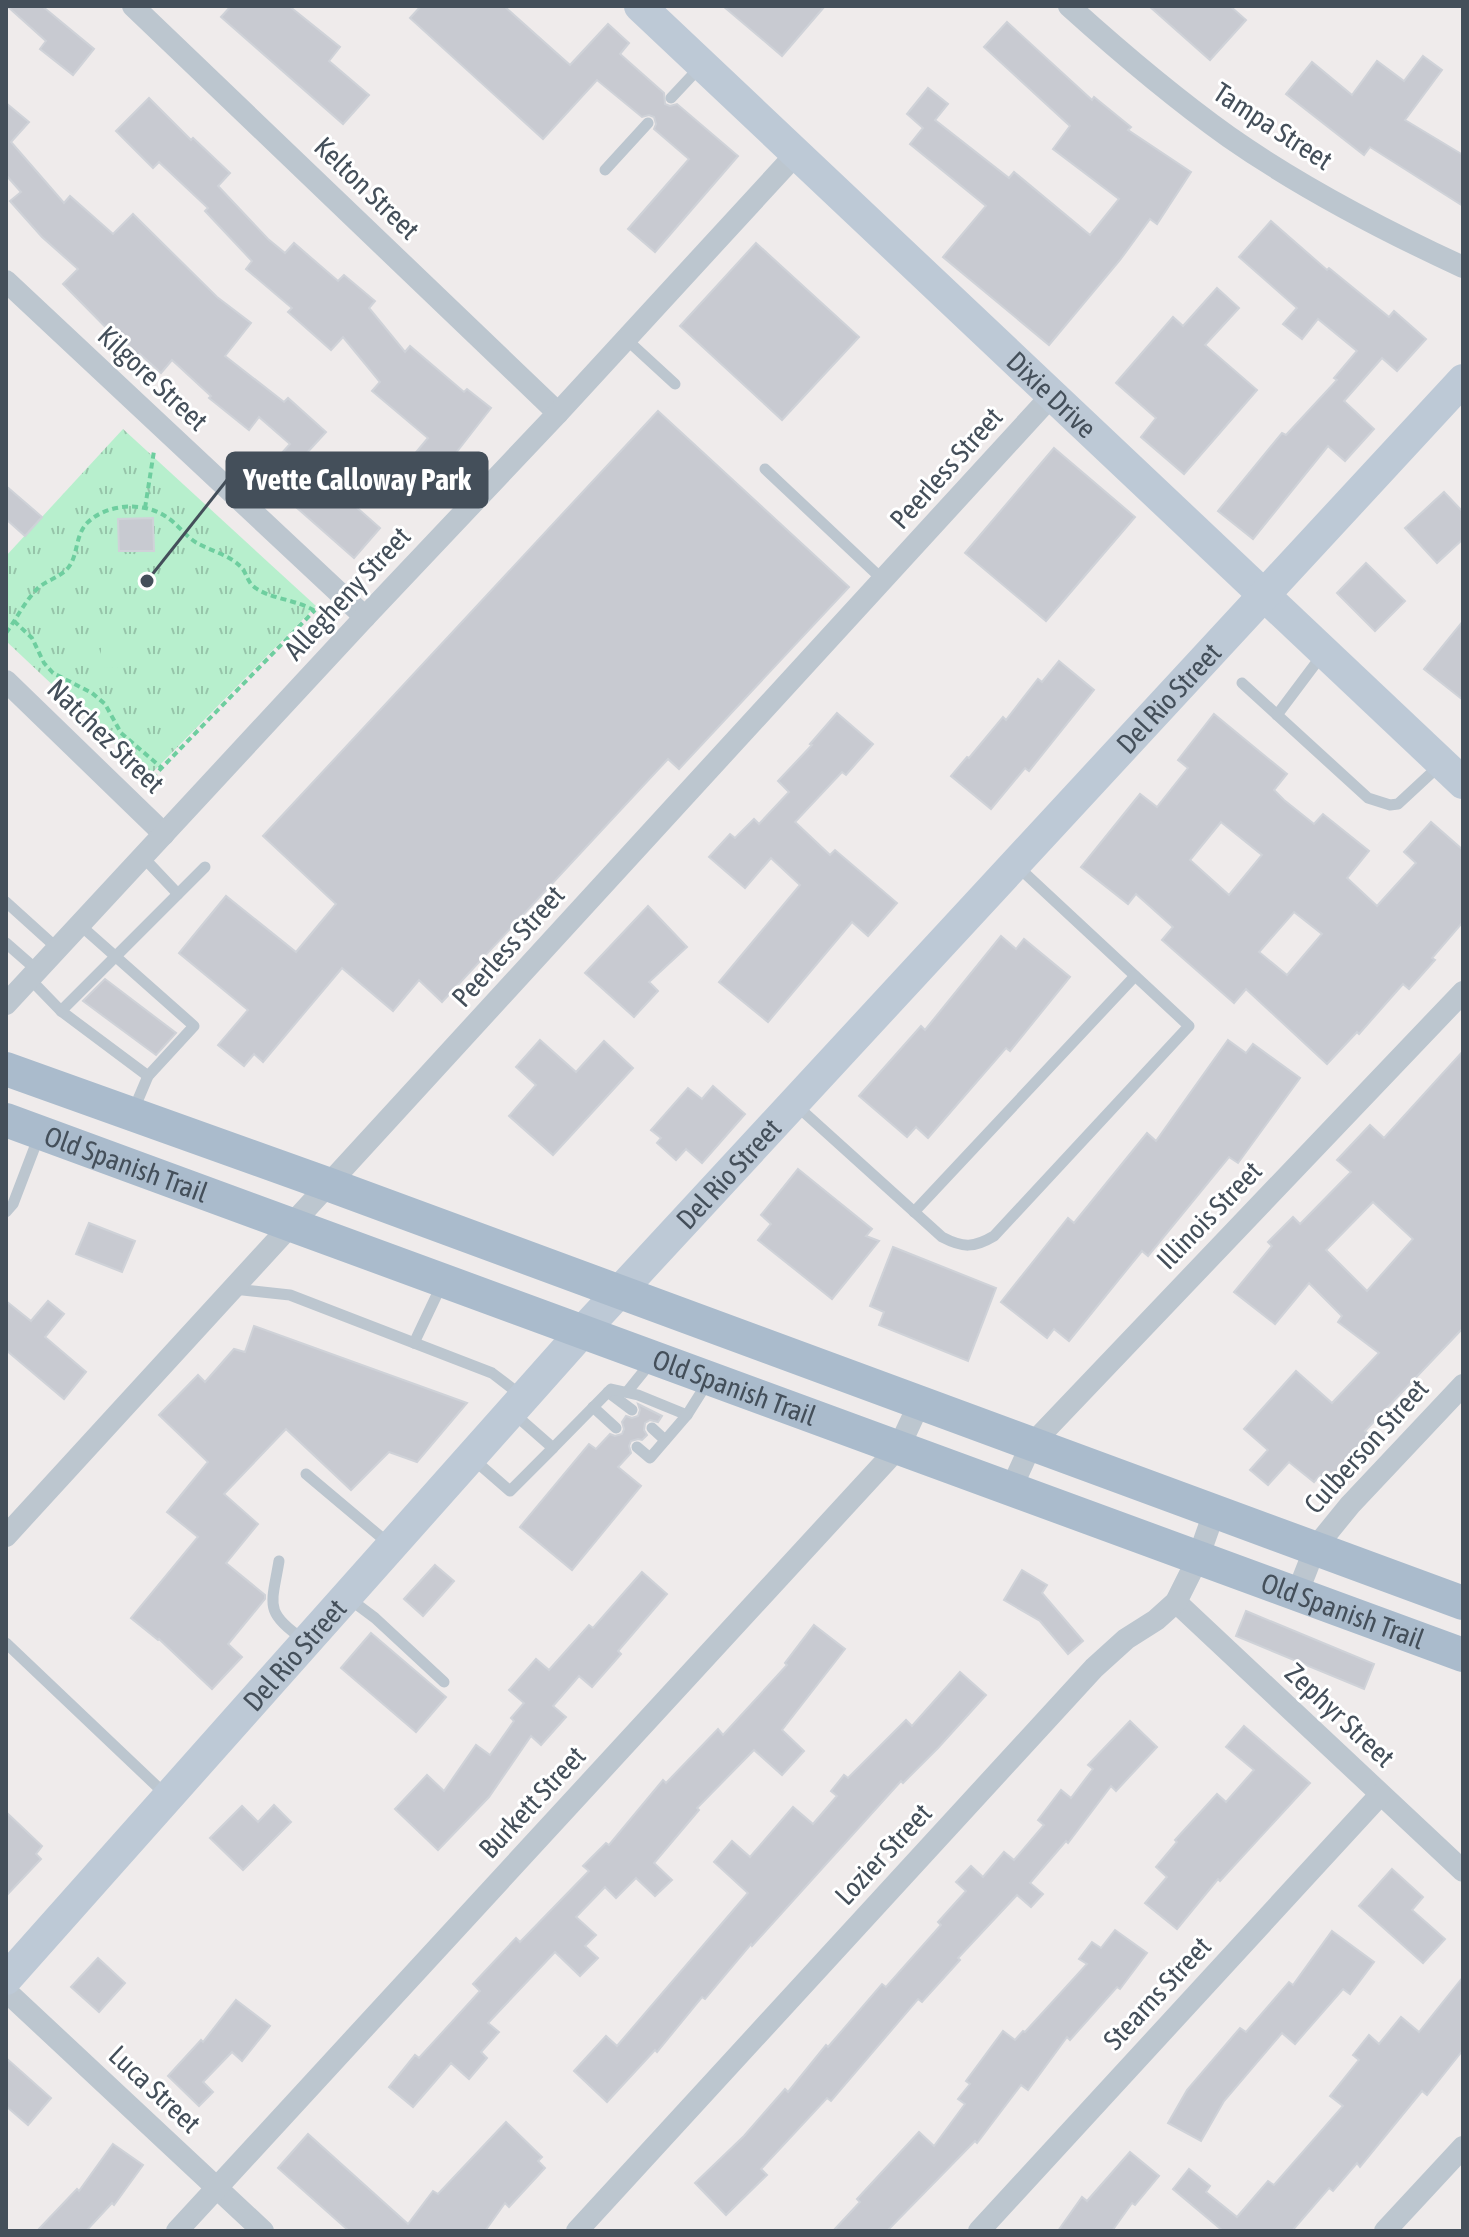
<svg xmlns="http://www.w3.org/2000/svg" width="1469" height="2237" font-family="'Asap Condensed',sans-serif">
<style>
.grass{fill:url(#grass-tufts)}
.pitch{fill:#b7efcd}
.building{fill:#c8cad1;stroke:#cfd2d8;stroke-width:2;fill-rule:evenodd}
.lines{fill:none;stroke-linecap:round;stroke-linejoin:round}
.path{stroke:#6ece9f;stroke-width:4;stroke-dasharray:6 4;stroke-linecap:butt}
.lane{stroke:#bcc6cf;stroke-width:11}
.street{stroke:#bcc6cf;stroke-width:22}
.secondary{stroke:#bdc9d6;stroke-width:32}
.primary{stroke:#abc;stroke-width:34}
.labels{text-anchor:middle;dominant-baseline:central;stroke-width:6;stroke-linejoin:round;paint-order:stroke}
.street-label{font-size:28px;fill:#444f5a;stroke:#fff}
.leader{fill:none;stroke:#444f5a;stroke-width:3}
.callout-dot{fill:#444f5a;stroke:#fff;stroke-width:3}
.callout{fill:#444f5a;stroke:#444f5a;stroke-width:3}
.callout-label{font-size:30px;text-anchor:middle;font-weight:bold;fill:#fff}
</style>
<defs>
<pattern id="grass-tufts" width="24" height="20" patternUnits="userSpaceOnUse" patternTransform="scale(2)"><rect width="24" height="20" fill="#b7efcd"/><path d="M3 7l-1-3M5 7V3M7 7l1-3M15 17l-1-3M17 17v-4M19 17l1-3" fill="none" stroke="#96c4a9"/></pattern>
</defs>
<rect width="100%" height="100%" fill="#efebeb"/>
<path class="grass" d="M123 429 316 606 149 776 6 641V556Z"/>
<path class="pitch" d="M101 645H129V667L101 668Z"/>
<g class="building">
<path d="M7 6H42L94 49 73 75 40 49 46 41Z"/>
<path d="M231 6H289L340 47 329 61 369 95 343 124 221 17Z"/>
<path d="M421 6H504L570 65 608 24 629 43 620 54 664 93 665 104 670 106 677 104 738 156 655 252 628 229 689 159 654 129 656 124 654 117 649 115 642 117 597 80 543 139 410 18Z"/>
<path d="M723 6H825L782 56Z"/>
<path d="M1149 6H1230L1246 20 1210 60Z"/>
<path d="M1007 22 1092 100 1094 97 1131 127 1128 130 1191 172 1157 224 1150 219 1120 260 1049 345 943 257 986 206 910 144 923 128 907 114 928 88 948 104 935 120 1009 178 1014 172 1090 235 1119 199 1053 149 1070 126 984 47Z"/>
<path d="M1423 56 1442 70 1405 120 1463 155V206L1370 147 1364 155 1286 94 1312 62 1352 95 1377 61 1404 81Z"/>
<path d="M149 98 191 140 193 138 230 173 218 186 268 239 285 253 294 243 338 281 344 275 375 301 369 308 405 352 410 346 464 392 467 389 491 408 437 477 412 457 428 438 372 391 380 382 343 337 331 350 288 312 292 308 246 269 252 261 205 211 208 208 159 162 153 168 116 131Z"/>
<path d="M6 103 29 122 11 142 64 203 70 196 113 234 133 214 217 297 251 323 225 356 284 402 288 398 326 432 293 468 280 455 290 444 259 417 249 430 209 398 211 396 172 360 161 373 140 354 136 358 63 284 78 269 42 237 10 201 21 192 6 175Z"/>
<path d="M1271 221 1327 270 1329 268 1389 317 1394 311 1426 339 1397 371 1382 358 1344 401 1374 429 1345 461 1328 446 1253 539 1218 511 1282 433 1286 435 1337 380 1334 378 1357 351 1318 319 1302 339 1283 324 1297 308 1239 257Z"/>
<path d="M756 243 859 337 782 420 680 326Z"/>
<path d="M1217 288 1239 308 1205 345 1257 390 1184 474 1141 437 1156 418 1116 383 1173 317 1183 326Z"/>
<path d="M658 411 849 587 679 769 668 759 442 1002 419 980 393 1011 342 968 263 1062 254 1054 244 1066 218 1045 248 1010 179 953 226 896 296 952 336 904 263 836Z"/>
<path d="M1054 448 1135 517 1046 621 965 553Z"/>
<path d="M306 463 380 528 354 558 280 493Z"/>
<path d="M6 486 42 517 25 536 6 519Z"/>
<path d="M1444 492 1463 512V539L1437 563 1405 528Z"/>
<path d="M153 518 154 551H119L118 519Z"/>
<path d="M1366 563 1405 601 1375 631 1337 593Z"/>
<path d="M1463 621V700L1424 669Z"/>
<path d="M1059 661 1094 690 1029 771 1025 768 991 809 951 776 967 757 969 758 1003 717 1006 720 1038 679 1042 682Z"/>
<path d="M837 713 873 744 846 775 842 772 795 822 830 855 835 850 897 903 868 936 852 922 768 1022 719 982 800 885 771 858 745 888 709 857 730 834 735 838 754 819 759 824 789 792 778 781 812 745 810 744Z"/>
<path d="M1214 714 1287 774 1274 790 1284 800 1314 824 1323 814 1369 851 1347 878 1377 906 1416 863 1404 852 1431 822 1463 850V922L1432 958 1435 960 1409 989 1403 984 1359 1034 1357 1032 1327 1064 1246 989 1234 1003 1162 940 1173 927 1136 894 1128 904 1081 867 1140 794 1157 807 1188 768 1178 760ZM1221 822 1262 855 1229 895 1190 860ZM1294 912 1322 934 1287 975 1259 952Z"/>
<path d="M648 906 687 947 649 982 658 991 634 1017 585 973Z"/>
<path d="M1001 936 1016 949 1024 939 1070 977 1010 1051 1006 1048 928 1138 916 1127 907 1137 859 1096 921 1026 925 1030Z"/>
<path d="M105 979 176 1033 156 1055 83 1001Z"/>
<path d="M540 1040 576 1072 604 1041 633 1068 553 1155 509 1116 536 1085 516 1067Z"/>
<path d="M1228 1040 1246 1053 1253 1044 1300 1078 1238 1163 1229 1157 1148 1256 1142 1251 1069 1341 1054 1329 1047 1338 1001 1302 1068 1218 1074 1223 1147 1133 1156 1141Z"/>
<path d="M1463 1051V1328L1365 1431 1373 1438 1332 1484 1320 1475 1314 1482 1289 1462 1268 1485 1250 1470 1268 1450 1244 1429 1296 1371 1332 1403 1379 1353 1338 1322 1342 1316 1309 1283 1275 1324 1234 1292 1272 1246 1268 1242 1293 1217 1300 1224 1351 1172 1337 1160 1370 1125 1384 1138ZM1373 1202 1413 1239 1367 1291 1326 1250Z"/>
<path d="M713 1086 745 1114 702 1163 686 1149 676 1160 657 1143 661 1138 651 1130 688 1088 702 1099Z"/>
<path d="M798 1169 872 1229 866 1236 879 1241 832 1299 758 1240 771 1224 761 1215Z"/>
<path d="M89 1223 135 1241 122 1272 76 1254Z"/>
<path d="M893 1247 996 1288 968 1361 879 1325 884 1312 870 1306Z"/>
<path d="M6 1301 31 1321 48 1301 64 1314 45 1337 86 1372 64 1399 6 1350Z"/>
<path d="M254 1326 467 1403 417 1462 389 1452 351 1490 286 1429 224 1494 258 1524 226 1563 265 1595V1599L228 1644 242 1657 212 1689 159 1639 158 1640 131 1618 198 1537 167 1512 208 1462 159 1415 198 1375 205 1382 234 1349 245 1352Z"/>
<path d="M638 1404 662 1416 658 1422 650 1420 645 1423 644 1430 647 1435 642 1440 638 1439 631 1441 629 1446 631 1453 618 1467 641 1486 572 1570 520 1527 589 1444 596 1449 610 1434 615 1436 622 1434 624 1429 622 1422 626 1416 632 1418 638 1416 640 1410Z"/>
<path d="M435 1565 454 1581 423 1616 404 1599Z"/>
<path d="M1022 1570 1047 1585 1042 1593 1083 1641 1068 1654 1040 1621 1004 1600Z"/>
<path d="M642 1572 667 1594 618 1651 621 1654 592 1687 579 1676 553 1706 566 1717 541 1745 531 1736 489 1797 438 1850 395 1809 427 1775 444 1791 476 1745 490 1755 514 1721 511 1718 524 1703 509 1690 536 1659 549 1670 589 1625 593 1628Z"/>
<path d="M1246 1611 1374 1664 1364 1689 1236 1636Z"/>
<path d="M814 1625 845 1649 782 1730 804 1751 782 1775 754 1750 697 1808 699 1810 654 1863 672 1880 655 1896 636 1878 616 1898 605 1887 576 1917 596 1935 585 1946 598 1958 580 1976 555 1952 488 2023 499 2032 481 2052 487 2058 469 2079 451 2063 413 2107 389 2087 415 2055 419 2058 480 1991 473 1984 516 1938 520 1942 589 1871 583 1866 606 1843 609 1845 663 1780 666 1783 718 1729 723 1735 787 1665 785 1663Z"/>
<path d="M371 1633 446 1697 416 1732 341 1668Z"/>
<path d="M960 1672 986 1695 938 1748 903 1783 901 1781 752 1946 751 1944 705 1999 702 1997 657 2052 655 2050 607 2102 574 2071 606 2036 617 2046 748 1893 714 1862 732 1841 750 1857 793 1807 813 1824 837 1796 831 1791 844 1775 848 1778 906 1720 912 1726Z"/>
<path d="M1130 1721 1157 1747 1116 1791 1111 1786 1068 1843 1066 1841 1030 1883 1043 1894 1031 1907 1017 1895 958 1958 960 1960 922 2002 918 1999 831 2101 827 2098 761 2169 767 2175 726 2215 695 2183 744 2136 785 2089 788 2092 826 2045 828 2047 882 1984 886 1987 941 1925 938 1922 966 1891 956 1882 971 1866 983 1877 1004 1852 1014 1860 1044 1825 1038 1820 1061 1790 1071 1798 1093 1769 1088 1765Z"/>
<path d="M1244 1726 1310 1783 1220 1881 1218 1879 1177 1929 1145 1903 1167 1877 1156 1867 1177 1842 1175 1840 1217 1794 1226 1802 1254 1770 1226 1747Z"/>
<path d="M274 1805 291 1822 243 1870 210 1838 242 1806 258 1822Z"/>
<path d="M6 1812 42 1846 36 1854 41 1859 6 1896Z"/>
<path d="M1392 1869 1423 1897 1412 1910 1445 1939 1423 1963 1359 1906Z"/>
<path d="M1115 1930 1147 1953 1120 1989 1117 1987 1070 2040 1067 2037 1028 2090 1021 2085 977 2143 975 2141 887 2231H833L860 2202 857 2199 919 2132 934 2146 965 2104 958 2099 970 2084 966 2081 1003 2031 1015 2040 1023 2031 1025 2032 1087 1964 1079 1959 1092 1942 1101 1948Z"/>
<path d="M1332 1931 1374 1962 1350 1994 1343 1989 1295 2044 1282 2033 1224 2101 1201 2141 1168 2123 1187 2090 1240 2028 1246 2032 1289 1982 1293 1985Z"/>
<path d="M98 1958 125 1983 99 2012 71 1987Z"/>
<path d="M1463 1977V2050L1427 2095 1422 2091 1360 2167 1357 2163 1333 2191 1329 2188 1292 2231H1223L1173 2189 1189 2169 1210 2186 1206 2192 1237 2217 1268 2181 1274 2185 1343 2106 1330 2096 1359 2060 1353 2055 1369 2035 1379 2044 1401 2017 1419 2032Z"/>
<path d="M236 2000 270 2026 242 2061 232 2052 203 2082 213 2092 199 2106 168 2076 201 2040 203 2042Z"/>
<path d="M6 2058 51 2098 28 2125 6 2106Z"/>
<path d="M506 2122 542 2157 538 2161 545 2168 509 2207 505 2203 485 2231H349L278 2168 308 2134 408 2224 433 2191 438 2194Z"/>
<path d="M113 2144 143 2165 114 2205 112 2203 86 2231H37L77 2189 79 2191Z"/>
<path d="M1130 2152 1159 2176 1135 2205 1132 2203 1112 2231H1058L1082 2197 1087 2201Z"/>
</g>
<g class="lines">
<g class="path">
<path d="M145 508 154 451"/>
<path d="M14 621 32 638 44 663 53 673 92 693 105 704 121 733 162 768"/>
<path d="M6 633C17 618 25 601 38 588 47 580 59 578 68 568 78 556 75 537 86 524 105 504 142 501 165 516 177 523 185 536 197 543 211 551 229 555 240 566 246 571 247 581 253 586 268 599 296 599 315 611"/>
<path d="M145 785 315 610"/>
</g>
<g class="lane">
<path d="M671 98 701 66"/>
<path d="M605 170 648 123"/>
<path d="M626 339 675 384"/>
<path d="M765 469 883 580"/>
<path d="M1242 683 1368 798 1390 805 1398 804 1439 766"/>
<path d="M1277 715 1322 655"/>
<path d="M143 857 178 894"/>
<path d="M6 902 58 949"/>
<path d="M80 925 194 1026 148 1076 134 1109"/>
<path d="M6 943 38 971"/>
<path d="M30 979 61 1011 148 1076"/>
<path d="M61 1011 205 867"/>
<path d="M797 1106 942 1237C963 1248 974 1248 994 1236L1189 1026 1016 865"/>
<path d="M6 1212 13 1204 39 1136"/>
<path d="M914 1212 1135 976"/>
<path d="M234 1289 290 1295 492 1373 522 1396"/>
<path d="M414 1343 441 1286"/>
<path d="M608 1392 632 1410"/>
<path d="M627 1392 652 1361"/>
<path d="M593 1407 616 1428"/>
<path d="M512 1412 553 1448 611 1389 638 1395 687 1415 709 1380"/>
<path d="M652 1428 665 1440"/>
<path d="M637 1447 650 1458 687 1415"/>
<path d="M472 1458 510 1491 553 1448"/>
<path d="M306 1474 388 1543"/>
<path d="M279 1561C272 1604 263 1612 303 1639"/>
<path d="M347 1597 375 1618 444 1682"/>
<path d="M6 1643 165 1794"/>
</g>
<g class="street">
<path d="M133 6 558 413"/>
<path d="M1069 6C1120 52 1173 97 1229 137 1302 188 1383 230 1463 267"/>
<path d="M6 281 365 617"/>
<path d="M6 681 164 834"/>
<path d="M6 1004 365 617 558 413 797 153"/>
<path d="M1011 1489 1031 1445 1463 992"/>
<path d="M6 1536 1053 394"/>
<path d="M1297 1594 1315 1548 1350 1505 1463 1385"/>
<path d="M1176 1602 1463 1871"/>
<path d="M6 1991 263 2231"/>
<path d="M177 2231 899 1447 919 1404"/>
<path d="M577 2231 1094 1668 1126 1639 1156 1620 1176 1602 1198 1558 1215 1510"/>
<path d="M979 2231 1380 1795"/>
<path d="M1385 2231 1463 2147"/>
</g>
<g class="secondary">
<path id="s1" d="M640 6 1463 783"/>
<path id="s2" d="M6 1979 582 1332 1463 380"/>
</g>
<g class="primary">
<path d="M6 1069 330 1185 1463 1603"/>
<path id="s3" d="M6 1120 1463 1655"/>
</g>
</g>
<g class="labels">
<g class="street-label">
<text transform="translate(1273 126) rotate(33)">Tampa Street</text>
<text transform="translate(367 188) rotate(44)">Kelton Street</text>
<text transform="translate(153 378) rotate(43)">Kilgore Street</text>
<text stroke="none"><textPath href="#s1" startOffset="566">Dixie Drive</textPath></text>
<text transform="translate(946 468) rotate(-48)">Peerless Street</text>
<text transform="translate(347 593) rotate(-47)">Allegheny Street</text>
<text stroke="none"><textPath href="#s2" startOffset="1730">Del Rio Street</textPath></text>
<text transform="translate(106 736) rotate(44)">Natchez Street</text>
<text transform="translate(508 946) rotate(-48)">Peerless Street</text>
<text stroke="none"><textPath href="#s3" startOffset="128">Old Spanish Trail</textPath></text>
<text stroke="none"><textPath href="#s2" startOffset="1082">Del Rio Street</textPath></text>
<text transform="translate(1209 1215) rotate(-46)">Illinois Street</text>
<text stroke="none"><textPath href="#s3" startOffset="776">Old Spanish Trail</textPath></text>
<text transform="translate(1366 1446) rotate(-48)">Culberson Street</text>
<text stroke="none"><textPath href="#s3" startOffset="1424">Old Spanish Trail</textPath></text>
<text stroke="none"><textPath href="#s2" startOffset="434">Del Rio Street</textPath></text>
<text transform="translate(1340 1715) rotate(43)">Zephyr Street</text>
<text transform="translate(532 1802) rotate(-47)">Burkett Street</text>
<text transform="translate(883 1854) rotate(-47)">Lozier Street</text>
<text transform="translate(1157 1993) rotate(-47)">Stearns Street</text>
<text transform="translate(155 2089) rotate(43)">Luca Street</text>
</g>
</g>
<path class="leader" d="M147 581L227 480"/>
<circle class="callout-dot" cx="147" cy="581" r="8"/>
<rect class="callout" x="227" y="453" width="260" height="54" rx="8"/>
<g class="callout-label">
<text x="357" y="490">Yvette Calloway Park</text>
</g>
<rect width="1469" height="2237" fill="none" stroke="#444f5a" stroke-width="16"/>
</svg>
